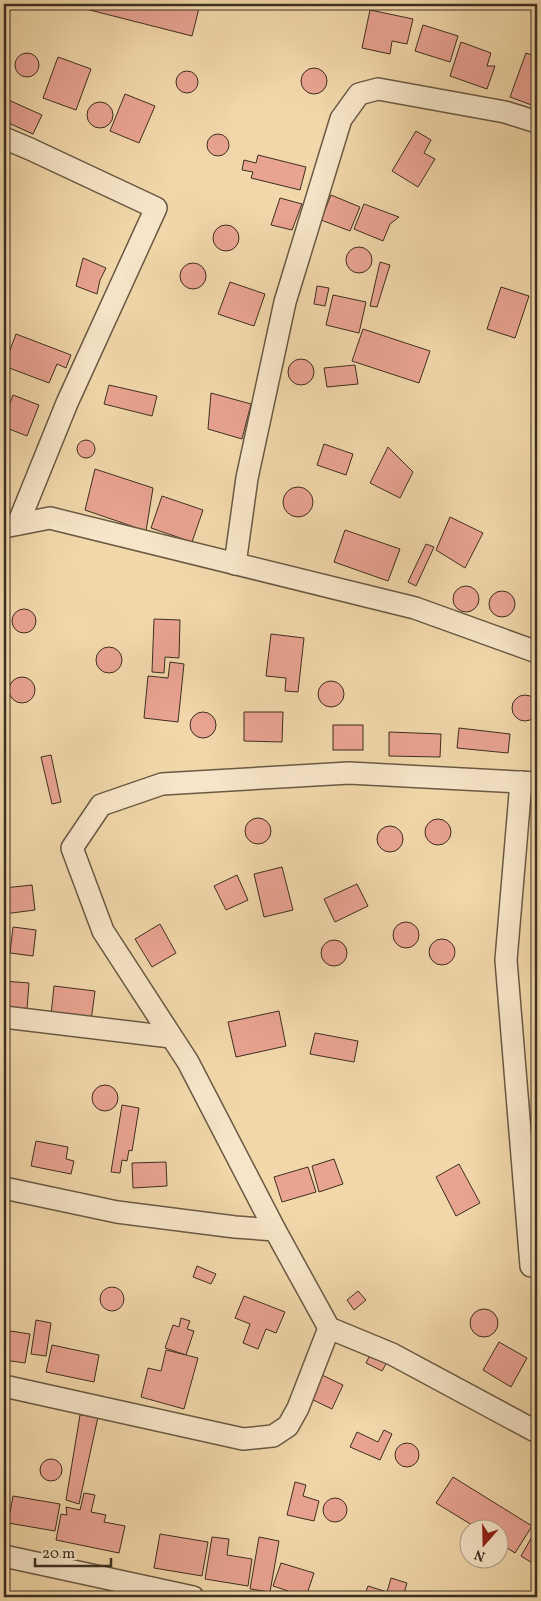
<svg xmlns="http://www.w3.org/2000/svg" width="541" height="1601" font-family="Vollkorn,serif">
<style>
.building{fill:#e9a391;stroke:#3d2f21}
.lines{fill:none;stroke-linecap:round;stroke-linejoin:round}
.minor-casing{stroke:#6a5943;stroke-width:24}
.minor{stroke:#f6e5c8;stroke-width:21}
</style>
<rect width="100%" height="100%" fill="#f1d7aa"/>
<filter id="stains"><feTurbulence type="fractalNoise" baseFrequency=".004" numOctaves="4"/><feColorMatrix values="0 0 0 0 .2 0 0 0 0 .09 0 0 0 0 .02 0 0 0 .5 -.17"/></filter>
<radialGradient id="worn" r=".72"><stop offset=".6" stop-color="#630" stop-opacity="0"/><stop offset="1" stop-color="#630" stop-opacity=".3"/></radialGradient>
<g class="building">
<path d="M79 4H200L192 36 78 7Z"/>
<path d="M370 10 413 19 407 44 392 41 390 54 362 48Z"/>
<path d="M423 25 458 36 450 62 415 51Z"/>
<path d="M4 34 9 44 4 54Z"/>
<path d="M461 42 491 53 487 66H495L487 89 450 76Z"/>
<path d="M526 53 537 57V107L510 97Z"/>
<circle cx="27" cy="65" r="12"/>
<path d="M58 57 91 69 76 110 43 98Z"/>
<circle cx="314" cy="81" r="13"/>
<circle cx="187" cy="82" r="11"/>
<path d="M125 94 155 106 139 143 110 131Z"/>
<path d="M4 98 42 115 33 134 4 121Z"/>
<circle cx="100" cy="115" r="13"/>
<path d="M416 131 431 140 424 153 435 159 418 187 392 171Z"/>
<circle cx="218" cy="145" r="11"/>
<path d="M258 155 306 167 300 190 251 178 253 172 242 170 244 160 256 163Z"/>
<path d="M331 195 360 207 350 231 321 220Z"/>
<path d="M280 198 302 204 292 230 271 225Z"/>
<path d="M364 204 399 217 390 224 383 241 354 229Z"/>
<circle cx="226" cy="238" r="13"/>
<circle cx="359" cy="260" r="13"/>
<path d="M83 258 106 268 100 280 97 294 76 286Z"/>
<path d="M380 262 390 265 377 307 370 306Z"/>
<circle cx="193" cy="276" r="13"/>
<path d="M230 282 265 294 254 326 218 314Z"/>
<path d="M317 286 329 288 325 306 314 304Z"/>
<path d="M501 287 529 296 515 338 487 329Z"/>
<path d="M333 295 366 302 359 333 326 325Z"/>
<path d="M363 329 430 351 419 383 352 361Z"/>
<path d="M16 334 71 355 66 368 57 364 49 383 4 366Z"/>
<circle cx="301" cy="372" r="13"/>
<path d="M355 365 358 384 327 387 324 368Z"/>
<path d="M109 385 157 396 152 416 104 404Z"/>
<path d="M211 393 251 404 242 439 208 429Z"/>
<path d="M13 395 39 405 27 436 4 427V419Z"/>
<circle cx="86" cy="449" r="9"/>
<path d="M324 444 353 454 346 475 317 465Z"/>
<path d="M388 447 413 472 400 498 370 483Z"/>
<path d="M95 469 153 488 146 531 85 510Z"/>
<circle cx="298" cy="502" r="15"/>
<path d="M162 496 203 510 192 542 151 528Z"/>
<path d="M450 517 483 533 465 568 436 550Z"/>
<path d="M345 530 400 549 388 581 334 562Z"/>
<path d="M426 544 434 547 416 586 408 582Z"/>
<circle cx="466" cy="599" r="13"/>
<circle cx="502" cy="604" r="13"/>
<circle cx="24" cy="621" r="12"/>
<path d="M154 619 180 620 179 658 165 657 164 673 152 672Z"/>
<path d="M271 634 304 638 298 692 285 691 286 678 266 676Z"/>
<circle cx="109" cy="660" r="13"/>
<path d="M170 662 184 664 178 722 144 718 148 676 168 678Z"/>
<circle cx="22" cy="690" r="13"/>
<circle cx="331" cy="694" r="13"/>
<circle cx="525" cy="708" r="13"/>
<path d="M244 712H283L282 742 244 741Z"/>
<circle cx="203" cy="725" r="13"/>
<rect x="333" y="725" width="30" height="25"/>
<path d="M459 728 510 734 508 753 457 748Z"/>
<path d="M389 732 441 734 440 757 389 756Z"/>
<path d="M51 755 61 802 52 804 41 757Z"/>
<circle cx="258" cy="831" r="13"/>
<circle cx="438" cy="832" r="13"/>
<circle cx="390" cy="839" r="13"/>
<path d="M282 867 293 910 264 917 254 874Z"/>
<path d="M237 875 248 900 226 910 214 886Z"/>
<path d="M357 884 368 906 335 922 324 899Z"/>
<path d="M32 885 35 910 4 914V888Z"/>
<circle cx="406" cy="935" r="13"/>
<path d="M160 924 176 953 152 967 135 939Z"/>
<path d="M13 927 36 930 33 956 10 953Z"/>
<circle cx="442" cy="952" r="13"/>
<circle cx="334" cy="953" r="13"/>
<path d="M4 981 29 983 27 1009 4 1007Z"/>
<path d="M54 986 95 991 91 1021 51 1015Z"/>
<path d="M279 1011 286 1046 236 1057 228 1022Z"/>
<path d="M315 1033 358 1041 354 1062 310 1054Z"/>
<circle cx="105" cy="1098" r="13"/>
<path d="M122 1105 139 1108 132 1151 129 1150 127 1161 122 1160 120 1173 111 1172Z"/>
<path d="M36 1141 68 1147 66 1159 74 1161 71 1174 31 1166Z"/>
<path d="M334 1159 343 1184 319 1192 312 1166Z"/>
<path d="M166 1162 167 1186 133 1188 132 1163Z"/>
<path d="M459 1164 480 1203 456 1216 436 1177Z"/>
<path d="M308 1167 316 1192 282 1202 274 1177Z"/>
<path d="M197 1266 216 1274 211 1284 193 1277Z"/>
<circle cx="112" cy="1299" r="12"/>
<path d="M358 1291 366 1300 354 1310 347 1300Z"/>
<path d="M244 1296 285 1312 276 1333 266 1329 258 1349 243 1343 250 1324 235 1318Z"/>
<circle cx="484" cy="1323" r="14"/>
<path d="M181 1318 190 1321 187 1329 194 1331 186 1355 165 1348 173 1325 179 1327Z"/>
<path d="M36 1320 51 1323 46 1356 31 1354Z"/>
<path d="M4 1330 30 1334 25 1363 4 1360Z"/>
<path d="M499 1342 527 1358 511 1387 483 1370Z"/>
<path d="M52 1345 99 1355 94 1382 46 1372Z"/>
<path d="M166 1350 198 1358 184 1409 141 1397 148 1368 161 1371Z"/>
<path d="M371 1353 387 1362 382 1371 366 1363Z"/>
<path d="M322 1375 343 1385 332 1409 311 1399Z"/>
<path d="M80 1415 98 1417 79 1504 66 1500Z"/>
<path d="M384 1430 392 1434 380 1460 350 1447 357 1432 378 1442Z"/>
<circle cx="407" cy="1455" r="12"/>
<circle cx="51" cy="1470" r="11"/>
<path d="M453 1477 532 1526 515 1553 498 1542V1528H477L436 1503Z"/>
<path d="M295 1482 306 1485 303 1496 319 1501 314 1521 287 1515Z"/>
<path d="M84 1493 95 1495 91 1512 106 1515 104 1522 125 1526 119 1553 56 1540 61 1514 67 1515 66 1507 80 1510Z"/>
<path d="M13 1496 60 1504 55 1531 8 1523Z"/>
<circle cx="335" cy="1510" r="12"/>
<path d="M537 1528V1566L521 1556Z"/>
<path d="M160 1534 208 1542 202 1576 154 1568Z"/>
<path d="M212 1537 229 1539 227 1555 252 1559 248 1586 205 1579Z"/>
<path d="M259 1537 279 1541 270 1592 250 1589Z"/>
<path d="M281 1563 314 1573 306 1597 273 1586Z"/>
<path d="M391 1578 407 1583 403 1597H364L368 1586 387 1592Z"/>
</g>
<g class="lines">
<defs>
<g id="minor">
<path d="M4 138 30 149 156 208 67 403 18 524"/>
<path d="M4 527 50 518 415 608 537 652"/>
<path d="M235 564 247 478 285 302 341 119 359 94 378 89 505 112 537 122"/>
<path d="M521 782 506 960 531 1266"/>
<path d="M4 1017 171 1037"/>
<path d="M4 1188 117 1212 235 1227 275 1230 329 1328 392 1354 537 1432"/>
<path d="M275 1230 188 1062 103 931 72 848 101 805 162 784 349 773 537 783"/>
<path d="M4 1386 243 1439 273 1436 288 1426 298 1408 329 1328"/>
<path d="M4 1556 193 1597"/>
</g>
</defs>
<use href="#minor" class="minor-casing"/>
<use href="#minor" class="minor"/>
</g>
<rect width="541" height="1601" fill="none" stroke="#f1d7aa" stroke-width="20"/>
<rect x="5" y="5" width="531" height="1591" fill="none" stroke="#3d2f21" stroke-width="2.5"/>
<rect x="10" y="10" width="521" height="1581" fill="none" stroke="#3d2f21"/>
<g transform="translate(484 1544) rotate(200)"><circle r="24" fill="#f6e5c8" stroke="#ac9c85"/>
<path d="M0-4L9 19L0 12L-9 19Z" fill="#8f2418"/>
<text y="-8" font-size="14" font-weight="bold" text-anchor="middle" fill="#3d2f21">N</text>
</g>
<path d="M35 1558v8h76v-8" fill="none" stroke="#3d2f21" stroke-width="2.5"/>
<text x="42" y="1558" font-size="15" fill="#3d2f21" stroke="#f6e5c8" stroke-width="4" paint-order="stroke">20 m</text>
<rect width="100%" height="100%" filter="url(#stains)"/>
<rect width="100%" height="100%" fill="url(#worn)"/>
</svg>
